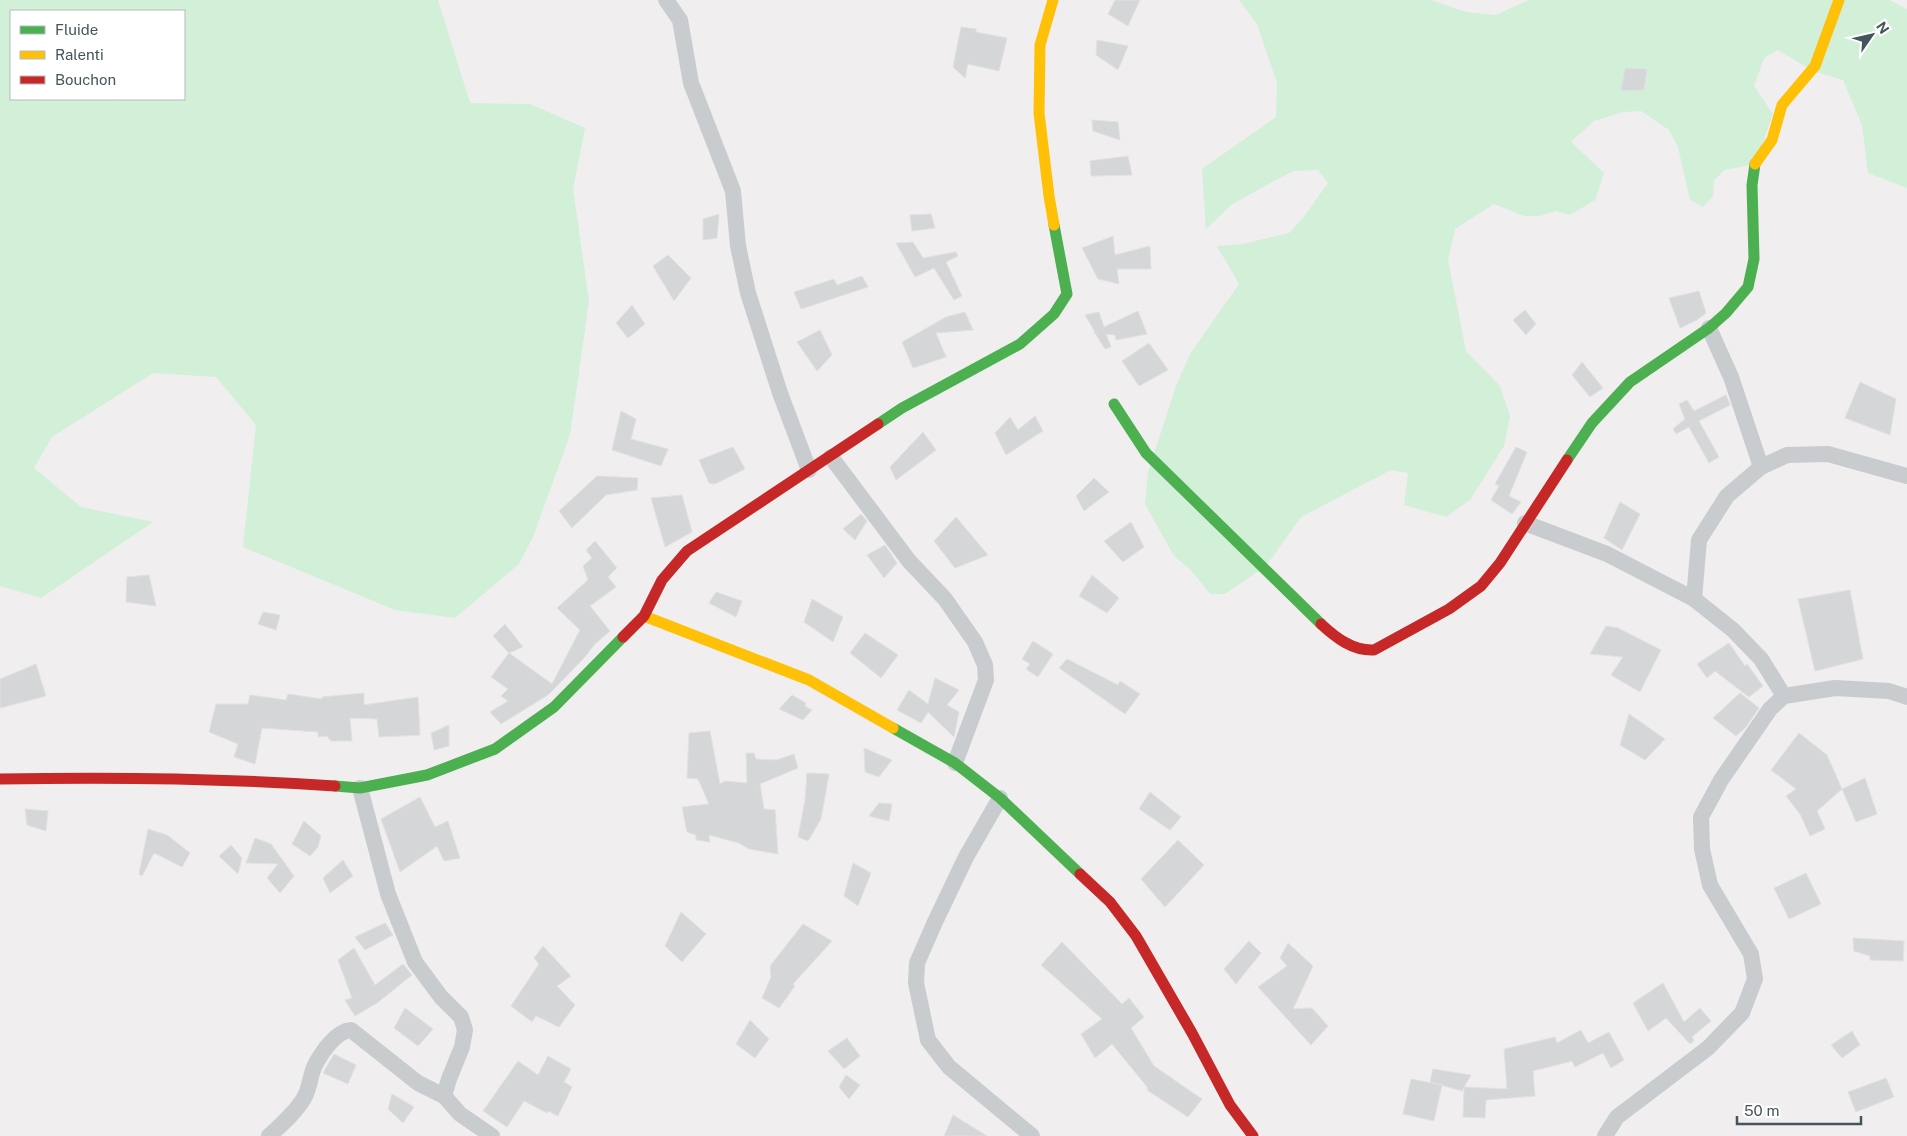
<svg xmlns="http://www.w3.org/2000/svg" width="1907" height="1136" font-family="'Public Sans',sans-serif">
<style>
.green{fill:#d2efd8;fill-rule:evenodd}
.building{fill:#d5d6d8;stroke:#e1e0e2}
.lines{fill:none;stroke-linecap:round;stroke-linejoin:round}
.street{stroke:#c8ccce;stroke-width:16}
.fast{stroke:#4caf50;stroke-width:11}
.slow{stroke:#ffc107;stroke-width:11}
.jam{stroke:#c62828;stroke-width:11}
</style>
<rect width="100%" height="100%" fill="#f0eeef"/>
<g class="green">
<path d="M0 0H438L470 103 530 104 585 128 573 189 589 301 570 435 533 537 519 564 455 618 395 610 243 547 256 425 216 377 153 373 52 437 34 468 81 507 153 522 41 598 0 586ZM184 11V99H11V11Z"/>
<path d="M1239 0H1431L1466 12 1496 15 1529 0H1889L1907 9V188L1868 173 1862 125 1843 80 1813 71 1778 50 1764 58 1754 86 1773 114 1755 164 1725 170 1714 180 1713 196 1703 207 1690 200 1678 147 1669 130 1641 111 1623 112 1594 121 1571 142 1604 173 1595 200 1570 215 1555 211 1540 216H1524L1494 204 1455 229 1448 260 1466 351 1500 386 1510 416 1504 446 1470 500 1446 517 1404 505 1408 473 1391 470 1301 517 1266 566 1225 594H1210L1191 570 1174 556 1145 504 1148 472 1176 386 1190 354 1239 284 1217 246 1243 244 1289 233 1303 218 1328 183 1318 170 1294 171 1274 181 1231 205 1206 229 1202 169 1276 117 1277 83 1257 24Z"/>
</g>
<g class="building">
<path d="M1115 0H1140L1128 26 1108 14Z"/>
<path d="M961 27 976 29V32L1007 38 999 71 968 64 965 78 953 67Z"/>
<path d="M1097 40 1128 46 1118 70 1096 55Z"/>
<path d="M1625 68 1647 69 1644 90 1621 91Z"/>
<path d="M1092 120 1118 122 1120 140 1093 131Z"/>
<path d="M1128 156 1132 175 1091 176 1090 161Z"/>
<path d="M719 214 717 238 703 240V219Z"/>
<path d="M931 214 935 228 912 231 910 215Z"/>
<path d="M1113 236 1115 255 1150 246 1151 269H1117L1119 284 1098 279 1082 248Z"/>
<path d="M913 242 923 258 956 252 958 256 946 262 962 296 954 300 934 268 915 277 896 243Z"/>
<path d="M668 255 691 278 674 301 653 266Z"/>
<path d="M862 276 868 287 801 309 794 292 834 279 837 285Z"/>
<path d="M1699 291 1706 313 1697 320 1680 328 1669 298Z"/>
<path d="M632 305 645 324 628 338 616 323Z"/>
<path d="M1525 310 1536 324 1526 335 1513 320Z"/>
<path d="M1138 311 1147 334 1116 340 1115 335 1106 334 1111 347 1105 349 1095 333H1093L1095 332 1085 315 1099 312 1104 327Z"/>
<path d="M965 312 973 330 936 333 946 357 913 368 902 342 946 317Z"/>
<path d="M820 330 832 355 817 371 797 342Z"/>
<path d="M1149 343 1168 370 1139 386 1122 361Z"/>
<path d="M1582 362 1603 388 1590 397 1572 375Z"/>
<path d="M1860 382 1896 399 1890 435 1845 418Z"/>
<path d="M1726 395 1730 405 1699 421 1719 457 1709 463 1689 427 1676 434 1673 429 1685 419 1679 404 1687 400 1694 411Z"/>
<path d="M621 411 636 419 631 439 668 449 661 466 612 450Z"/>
<path d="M1035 416 1043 431 1006 455 995 433 1010 417 1018 430Z"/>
<path d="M923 432 936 450 896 480 890 467Z"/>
<path d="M733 447 745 469 715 484 709 483 699 460Z"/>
<path d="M1516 447 1527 452 1509 496 1521 502 1512 514 1491 500 1499 486 1495 484Z"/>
<path d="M597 476 638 478 637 490 606 495 572 528 559 511Z"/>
<path d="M1094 478 1109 492 1084 511 1076 496Z"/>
<path d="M682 495 692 532 665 547 651 498Z"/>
<path d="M1620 502 1640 514 1622 550 1604 538Z"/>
<path d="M861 514 867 521 855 540 843 529Z"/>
<path d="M956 517 988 555 955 568 934 541Z"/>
<path d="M1131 522 1144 547 1123 562 1104 541Z"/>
<path d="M595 541 617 568 608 577 616 587 590 606 610 631 595 644 584 658 548 695 501 724 490 712 508 701 501 696 508 689 491 677 509 653 552 684 580 630 557 608 588 580 583 566 592 558 586 550Z"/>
<path d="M885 545 897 563 884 578 867 555Z"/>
<path d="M149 575 156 606 126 602 127 577Z"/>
<path d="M1092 575 1119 598 1107 613 1079 596Z"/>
<path d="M1850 590 1863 659 1815 671 1798 599Z"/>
<path d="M716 592 742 601 736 617 709 603Z"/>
<path d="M812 599 843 617 833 642 804 622Z"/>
<path d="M263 612 280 615 276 630 258 624Z"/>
<path d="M505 624 523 647 509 653 493 636Z"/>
<path d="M1606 626 1618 628 1661 650 1640 692 1611 675 1623 657 1590 654Z"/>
<path d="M865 633 898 655 881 678 850 653Z"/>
<path d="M1033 641 1053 654 1038 677 1026 669 1030 664 1022 659Z"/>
<path d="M1729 643 1745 666 1747 664 1763 686 1749 697 1715 671 1707 678 1697 664Z"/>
<path d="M1067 659 1118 685 1120 681 1140 694 1125 714 1059 668Z"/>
<path d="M36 664 46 696 0 708V679Z"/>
<path d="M935 678 959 690 947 705 959 712 954 737 928 712 921 723 897 710 909 690 928 704Z"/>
<path d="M364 693V705L418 697 420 735 379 737 377 719 350 718 352 741H331L327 736 318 737V732L262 728 255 764 234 757 238 744 209 732 216 704H248L250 695 286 700 288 694 322 699V697Z"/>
<path d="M1740 693 1759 708 1746 727 1736 736 1713 718Z"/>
<path d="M792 695 806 703 805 706 812 710 803 720 779 709Z"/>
<path d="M1629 714 1665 739 1645 760 1620 745Z"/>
<path d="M449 725V746L434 750 431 733Z"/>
<path d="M710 731 720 784 725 781 747 783 746 753H754L756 759 776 760 794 754 798 768 760 784 764 809 775 810 778 854 749 849 739 843 709 835 710 842 696 840V835L687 832 682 807 709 804 698 779 687 778 689 733Z"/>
<path d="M1799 733 1827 755 1842 789 1817 811 1825 829 1810 836 1800 814 1786 796 1796 789 1771 770Z"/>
<path d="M864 748 892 760 879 777 865 772Z"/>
<path d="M807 773 829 774 821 819 808 841 798 837 805 800Z"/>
<path d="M1865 778 1877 814 1856 822 1842 789Z"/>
<path d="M1150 792 1181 817 1170 830 1139 809Z"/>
<path d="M420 797 435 827 448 821 460 858 444 861 437 846 400 872 381 819Z"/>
<path d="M879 803 892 804 889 821 869 816Z"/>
<path d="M25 809 48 811 46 831 27 825Z"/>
<path d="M304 821 321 836 318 847 310 856 292 844Z"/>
<path d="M148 829 167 835 190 853 182 867 154 853 142 876 139 874Z"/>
<path d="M255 838 271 844 294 876 280 893 267 878 278 864 246 863Z"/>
<path d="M1178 840 1204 865 1165 907 1141 879Z"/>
<path d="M231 845 242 858 238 874 219 856Z"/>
<path d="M343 860 353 876 330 893 323 878Z"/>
<path d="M853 863 871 873 858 906 844 896Z"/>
<path d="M1806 873 1821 904 1789 919 1774 888Z"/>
<path d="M681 912 706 934 682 962 665 946Z"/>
<path d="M385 923 393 935 365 950 355 937Z"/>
<path d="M803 924 832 941 793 984 795 986 779 1008 762 998 771 977 770 966Z"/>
<path d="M1853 938 1904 941 1903 961 1870 960V956L1854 951Z"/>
<path d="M1249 941 1261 953 1236 984 1224 969Z"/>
<path d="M1062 942 1122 1004 1129 998 1144 1017 1131 1028 1154 1066 1202 1099 1188 1117 1147 1090 1148 1088 1112 1044 1095 1058 1081 1034 1102 1019 1041 965Z"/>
<path d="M1288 943 1313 966 1293 1009 1312 1008 1328 1026 1311 1045 1258 987 1287 966 1280 958Z"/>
<path d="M543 946 571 976 557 986 575 1005 559 1027 536 1016 532 1022 511 1006 539 964 534 958Z"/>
<path d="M354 948 375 985 403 964 412 975 377 1003 355 1016 345 1000 352 998 338 960Z"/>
<path d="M1663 983 1684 1022 1700 1008 1711 1021 1692 1037 1694 1041 1690 1044 1666 1018 1648 1031 1633 1003Z"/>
<path d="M405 1008 433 1029 418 1046 394 1028Z"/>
<path d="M750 1020 769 1039 755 1058 736 1044Z"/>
<path d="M1581 1030 1588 1043 1609 1032 1624 1060 1611 1068 1603 1053 1575 1067 1572 1061 1533 1071 1535 1096 1486 1100 1485 1118 1463 1117 1464 1088 1462 1091 1430 1082 1433 1069 1471 1075 1464 1087 1507 1089 1504 1049 1555 1037 1557 1043Z"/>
<path d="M1852 1031 1860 1045 1842 1058 1831 1045Z"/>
<path d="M847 1038 860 1056 844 1069 828 1051Z"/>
<path d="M334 1054 356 1065 348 1084 323 1073Z"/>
<path d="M548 1056 571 1069 564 1082 572 1087 558 1116 548 1111 547 1113 524 1101 507 1127 483 1111 518 1061 538 1075Z"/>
<path d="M846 1075 860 1085 849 1099 839 1087Z"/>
<path d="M1886 1078 1894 1097 1856 1112 1848 1092Z"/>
<path d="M1411 1079 1442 1085 1434 1121 1403 1114Z"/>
<path d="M392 1094 414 1107 403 1123 388 1109Z"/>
<path d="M953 1115 987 1136H944Z"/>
</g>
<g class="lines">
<g class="street">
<path d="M666 0 680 20 691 83 733 191 738 246 748 293 780 393 809 470"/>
<path d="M831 457 909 561 945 599 975 642 985 665 986 680 955 763"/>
<path d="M1761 467 1787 455 1828 454 1907 476"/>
<path d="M1525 523 1607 554 1694 599 1733 630 1761 659 1784 696"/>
<path d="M1694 599 1699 540 1727 496 1761 467 1731 377 1709 328"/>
<path d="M360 788 388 894 415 962 441 997 461 1017 465 1030 462 1047 449 1079 444 1096"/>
<path d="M1000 798 966 857 935 922 917 963 916 983 928 1040 949 1067 1032 1136"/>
<path d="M269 1136C281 1125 296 1112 304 1098 310 1088 310 1075 315 1065 322 1052 336 1031 351 1030L418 1083 444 1096 460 1114 492 1136"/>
<path d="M1605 1136 1617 1117 1708 1048 1742 1013 1755 979 1751 954 1710 885 1702 849 1701 817 1721 780 1770 709 1784 696 1835 688 1889 691 1907 697"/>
</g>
<g class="fast">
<path d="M1114 404 1146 453 1321 624"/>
<path d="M878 424 902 408 1020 344 1054 314 1067 294 1054 225"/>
<path d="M1567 460 1592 423 1630 382 1709 328 1726 313 1748 287 1754 259 1752 185 1755 164"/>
<path d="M893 728 955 763 1000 798 1080 874"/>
<path d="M335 786 360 788 427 775 495 749 554 707 623 637"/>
</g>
<g class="slow">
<path d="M1053 0 1040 45 1039 113 1049 196 1054 225"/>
<path d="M1755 164 1772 140 1782 105 1815 66 1839 0"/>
<path d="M644 616 809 680 893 728"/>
</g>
<g class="jam">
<path d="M1321 624C1336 638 1353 651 1374 650L1449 609 1481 586 1500 563 1567 460"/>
<path d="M623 637 644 616 662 580 687 551 878 424"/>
<path d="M0 779C112 777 223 778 335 786"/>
<path d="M1080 874 1110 902 1136 936 1192 1033 1230 1105 1253 1136"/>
</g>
</g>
<rect x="10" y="10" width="175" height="90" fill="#ffffff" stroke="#b5bbbe"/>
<rect x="20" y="26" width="25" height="8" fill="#4caf50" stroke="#b5bbbe"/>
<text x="55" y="35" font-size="15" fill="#45555c">Fluide</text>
<rect x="20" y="51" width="25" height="8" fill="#ffc107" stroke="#b5bbbe"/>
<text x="55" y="60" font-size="15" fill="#45555c">Ralenti</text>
<rect x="20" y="76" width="25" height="8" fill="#c62828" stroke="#b5bbbe"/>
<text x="55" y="85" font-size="15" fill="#45555c">Bouchon</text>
<g transform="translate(1872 35) rotate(56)" stroke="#ffffff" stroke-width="4" paint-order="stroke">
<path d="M0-4L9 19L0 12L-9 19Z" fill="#45555c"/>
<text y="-8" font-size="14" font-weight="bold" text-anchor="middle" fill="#45555c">N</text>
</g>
<path d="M1737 1116v8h124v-8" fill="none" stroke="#45555c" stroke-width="2.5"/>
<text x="1744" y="1116" font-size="15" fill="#45555c" stroke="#ffffff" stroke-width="4" paint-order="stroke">50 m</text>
</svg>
